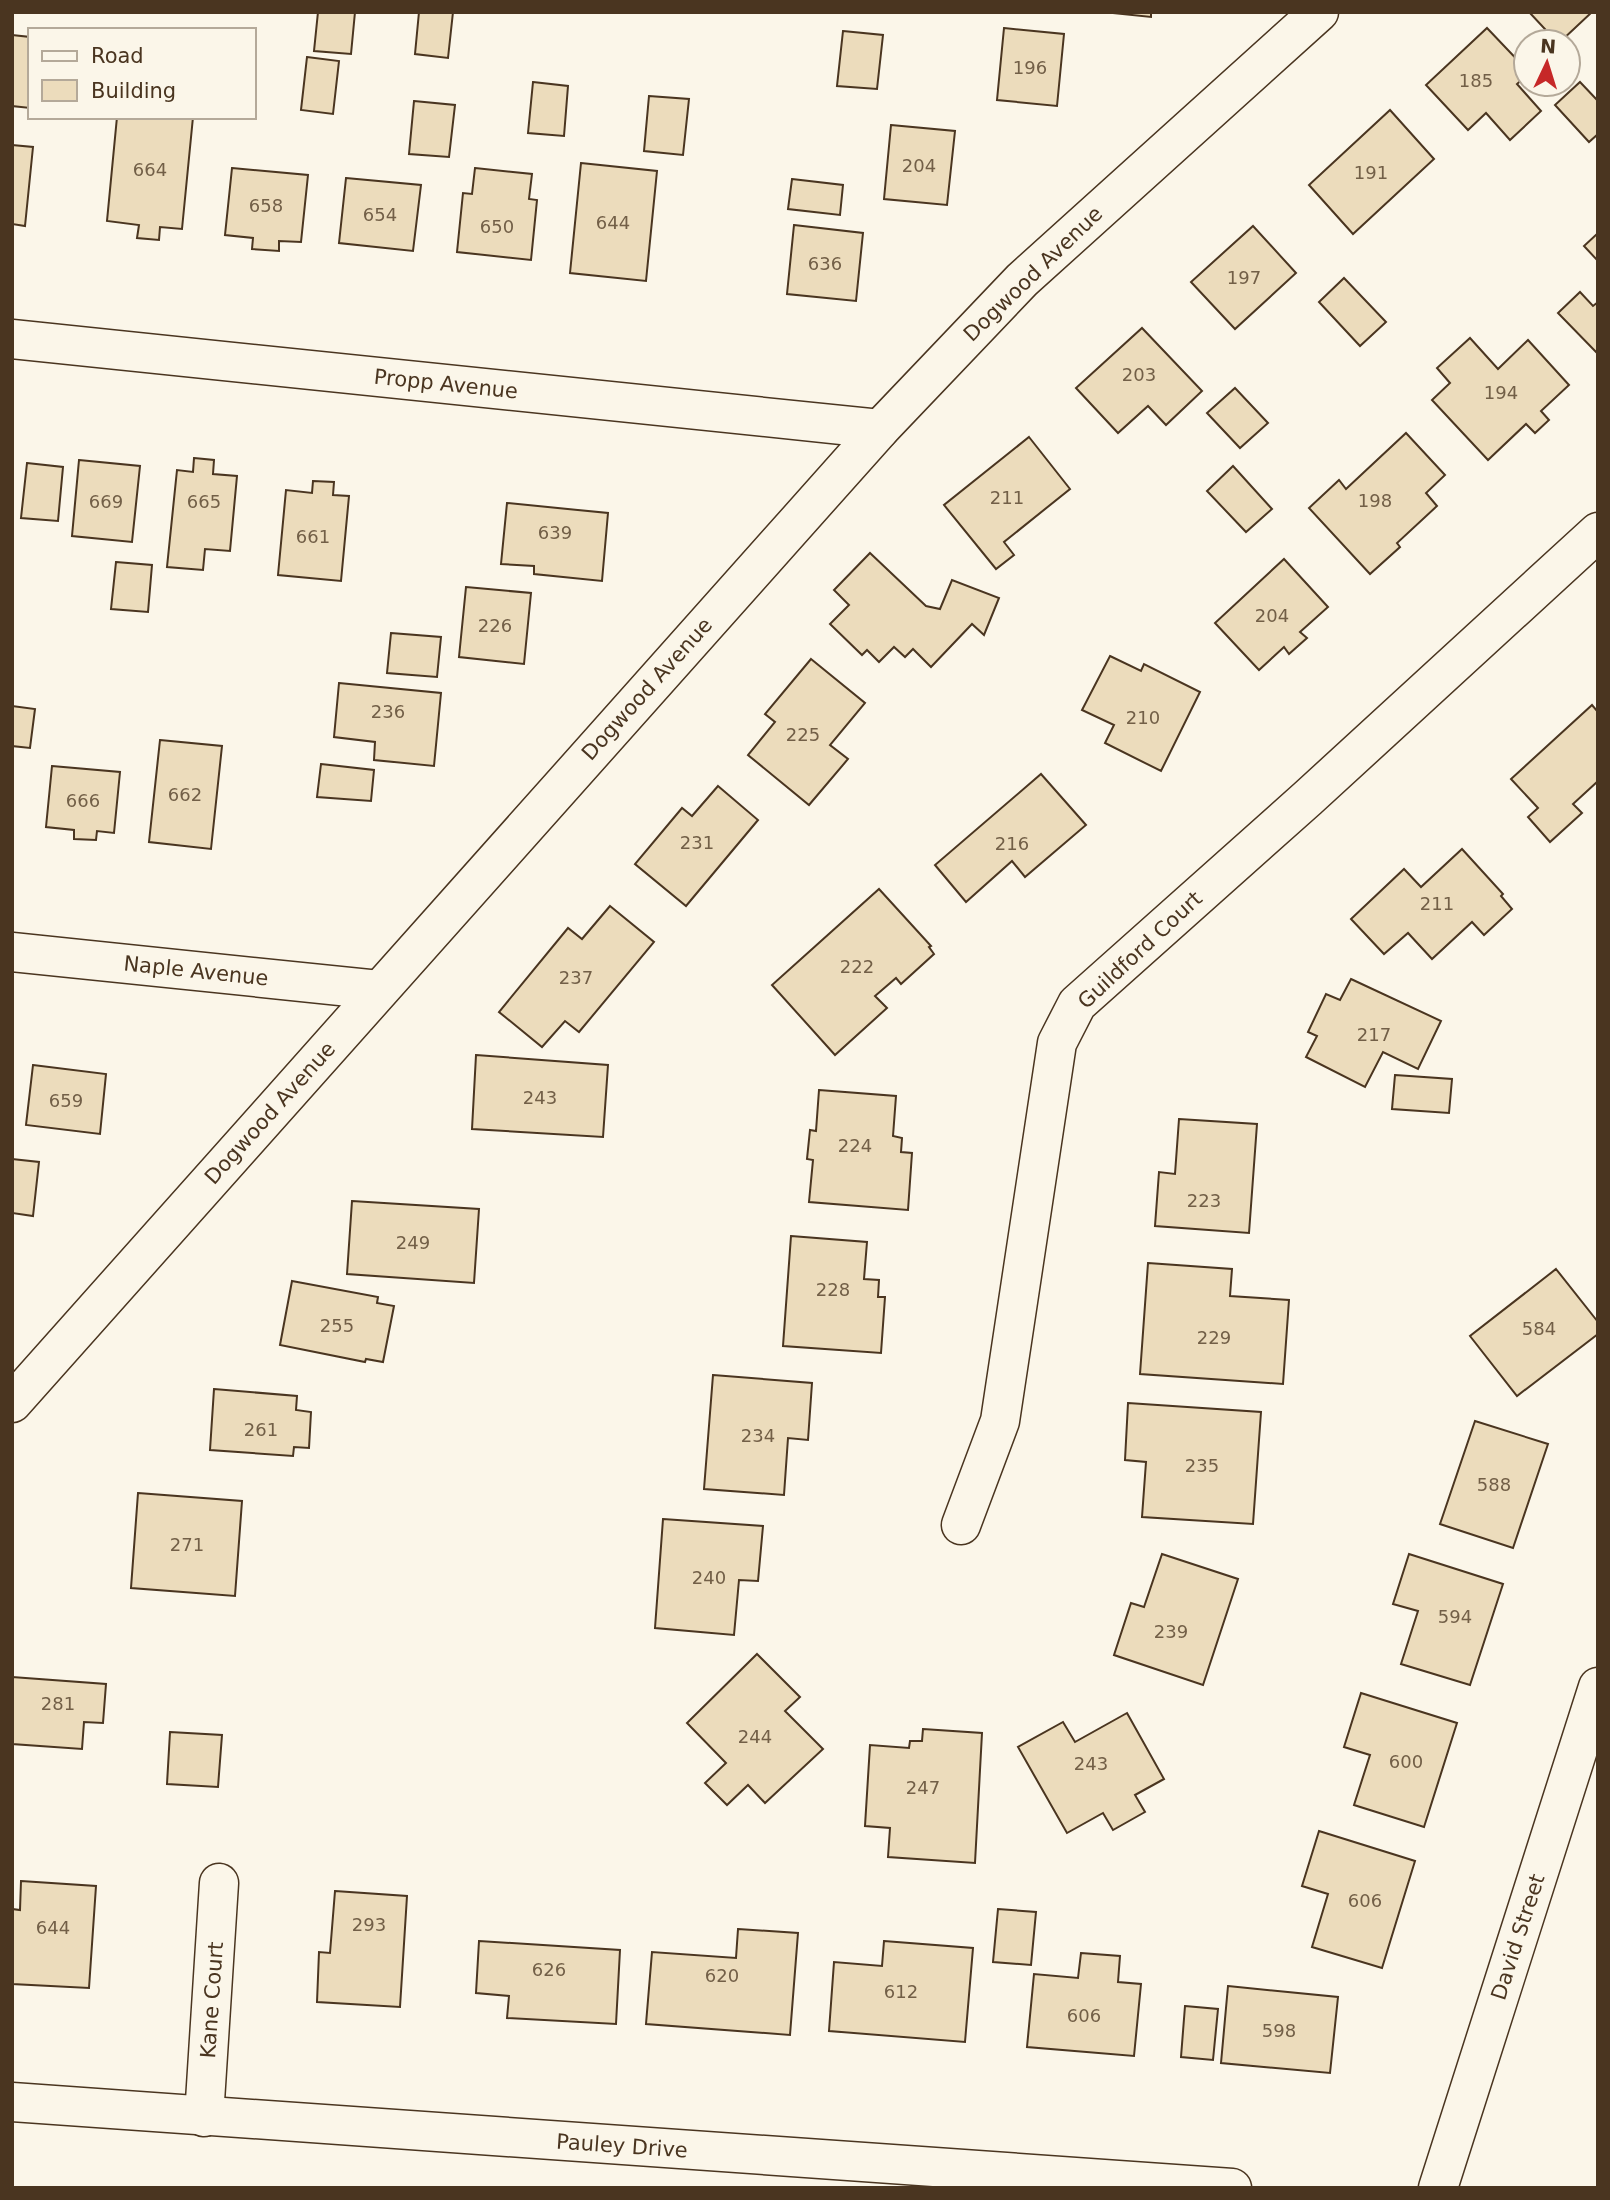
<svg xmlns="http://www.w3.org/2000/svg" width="1610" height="2200" font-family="'DejaVu Sans',sans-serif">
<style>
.building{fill:#ecdcbc;stroke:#4a3520;stroke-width:2}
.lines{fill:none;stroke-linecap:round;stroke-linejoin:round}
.minor-casing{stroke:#4a3520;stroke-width:41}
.tertiary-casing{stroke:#4a3520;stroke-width:41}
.minor{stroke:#fbf6e9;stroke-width:38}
.tertiary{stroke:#fbf6e9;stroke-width:38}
.labels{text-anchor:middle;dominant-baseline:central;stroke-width:5;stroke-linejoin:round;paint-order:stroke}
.number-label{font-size:18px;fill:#725f47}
.street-label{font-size:21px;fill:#4a3520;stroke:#fbf6e9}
</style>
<rect width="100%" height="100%" fill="#fbf6e9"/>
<g class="building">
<path d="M318 12H355L351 54 314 51Z"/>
<path d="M419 12H453L448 58 415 54Z"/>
<path d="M1103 12H1151V17Z"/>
<path d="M1529 12H1592L1560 42H1557Z"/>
<path d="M1004 28 1064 34 1057 106 997 100Z"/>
<path d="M1487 28 1526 69V76L1517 84 1541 111 1510 140 1486 113 1468 130 1426 85Z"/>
<path d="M843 31 883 35 877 89 837 86Z"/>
<path d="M12 35 30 37V108L12 106Z"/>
<path d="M307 57 339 61 333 114 301 110Z"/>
<path d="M533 82 568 86 564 136 528 133Z"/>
<path d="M1580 82 1598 101V134L1589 142 1555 105Z"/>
<path d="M649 96 689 99 683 155 644 151Z"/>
<path d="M414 101 455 105 449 157 409 154Z"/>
<path d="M1390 110 1434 159 1353 234 1309 185Z"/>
<path d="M117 117H193L182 229 160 227 159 240 137 238 139 225 107 221Z"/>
<path d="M891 125 955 131 947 205 884 199Z"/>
<path d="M12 145 33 147 25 226 12 224Z"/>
<path d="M581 163 657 171 646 281 570 273Z"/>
<path d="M232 168 308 175 301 242 279 241V251L252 249 253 238 225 235Z"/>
<path d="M475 168 532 174 529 199 537 200 531 260 457 252 463 193 472 194Z"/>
<path d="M346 178 421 185 413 251 339 243Z"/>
<path d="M792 179 843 185 840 215 788 209Z"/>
<path d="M794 225 863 233 856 301 787 294Z"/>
<path d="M1253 226 1296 273 1235 329 1191 282Z"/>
<path d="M1598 233V261L1584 246Z"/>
<path d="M1344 278 1386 322 1360 346 1319 302Z"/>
<path d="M1580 292 1593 306 1598 302V354L1558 313Z"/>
<path d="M1142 328 1202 391 1166 425 1148 406 1118 433 1076 388Z"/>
<path d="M1470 338 1498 369 1528 340 1569 385 1541 411 1549 420 1535 433 1526 424 1488 460 1432 400 1450 383 1437 368Z"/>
<path d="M1235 388 1268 423 1240 448 1207 413Z"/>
<path d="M1406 433 1445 475 1426 493 1437 506 1397 543 1400 547 1370 574 1309 508 1339 480 1346 489Z"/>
<path d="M1029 437 1070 489 1004 542 1014 555 996 569 944 505Z"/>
<path d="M194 458 214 460 213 474 237 476 230 551 205 549 203 570 167 567 177 470 193 472Z"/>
<path d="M79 460 140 466 132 542 72 536Z"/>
<path d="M27 463 63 467 58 521 21 518Z"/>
<path d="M1233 466 1272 509 1246 532 1207 491Z"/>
<path d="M313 481 334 482 333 495 349 496 341 581 278 575 286 490 312 493Z"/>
<path d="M507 503 608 513 602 581 534 574V566L501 564Z"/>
<path d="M870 553 926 606 940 609 952 580 999 598 984 635 972 624 931 667 913 649 905 657 894 647 879 662 867 650 862 655 830 624 849 605 834 590Z"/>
<path d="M1284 559 1328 607 1300 632 1307 638 1289 654 1284 647 1259 670 1215 623Z"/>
<path d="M116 562 152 565 148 612 111 609Z"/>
<path d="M466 587 531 593 524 664 459 657Z"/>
<path d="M391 633 441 637 437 677 387 673Z"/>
<path d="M1110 656 1141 671 1144 664 1200 692 1161 771 1105 743 1114 725 1082 710Z"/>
<path d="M811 659 865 703 830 745 848 759 809 805 748 755 775 722 765 714Z"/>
<path d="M339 683 441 693 434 766 374 760 375 742 334 737Z"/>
<path d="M1592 705 1598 712V781L1573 804 1582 813 1550 842 1528 817 1538 808 1511 779Z"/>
<path d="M12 706 35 709 30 748 12 746Z"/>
<path d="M160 740 222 746 211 849 149 842Z"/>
<path d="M321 764 374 770 371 801 317 797Z"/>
<path d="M52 766 120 772 114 833 97 831 96 840 74 839V830L46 827Z"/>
<path d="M1041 774 1086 825 1025 877 1012 861 966 902 935 865Z"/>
<path d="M718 786 758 820 686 906 635 864 682 808 692 816Z"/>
<path d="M1462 849 1503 894 1501 896 1512 909 1484 935 1472 922 1432 959 1408 933 1384 954 1351 919 1404 869 1421 887Z"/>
<path d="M879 889 931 946 929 947 934 954 901 984 896 978 875 996 887 1008 835 1055 772 985Z"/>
<path d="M610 906 654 942 579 1032 565 1021 542 1047 499 1012 568 928 582 939Z"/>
<path d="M1351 979 1441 1021 1418 1069 1383 1052 1365 1087 1306 1057 1317 1036 1308 1032 1326 994 1340 1000Z"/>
<path d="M476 1055 608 1065 603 1137 472 1129Z"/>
<path d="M33 1065 106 1074 100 1134 26 1125Z"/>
<path d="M1395 1075 1452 1079 1449 1113 1392 1109Z"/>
<path d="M819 1090 896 1096 893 1136 902 1138 901 1152 912 1153 908 1210 809 1202 813 1160 807 1159 810 1130 816 1131Z"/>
<path d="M1179 1119 1257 1124 1249 1233 1155 1226 1159 1172 1175 1174Z"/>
<path d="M12 1159 39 1162 33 1216 12 1213Z"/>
<path d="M352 1201 479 1209 474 1283 347 1274Z"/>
<path d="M791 1236 867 1242 864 1279 879 1280 878 1297H885L881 1353 783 1346Z"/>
<path d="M1148 1263 1232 1269 1230 1296 1289 1300 1283 1384 1140 1374Z"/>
<path d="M1556 1269 1598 1322V1334L1517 1396 1470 1336Z"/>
<path d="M292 1281 378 1297 377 1303 394 1306 383 1362 366 1359 365 1362 280 1345Z"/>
<path d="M713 1375 812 1383 808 1440 788 1438 784 1495 704 1489Z"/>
<path d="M214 1389 297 1396 296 1410 311 1412 309 1448 294 1447 293 1456 210 1450Z"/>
<path d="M1128 1403 1261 1412 1253 1524 1142 1517 1146 1462 1125 1460Z"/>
<path d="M1475 1421 1548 1444 1513 1548 1440 1524Z"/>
<path d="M138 1493 242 1501 235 1596 131 1588Z"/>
<path d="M663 1519 763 1526 758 1581 739 1580 734 1635 655 1628Z"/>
<path d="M1162 1554 1238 1579 1203 1685 1114 1655 1131 1603 1144 1607Z"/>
<path d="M1409 1554 1503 1584 1470 1685 1401 1664 1418 1611 1393 1604Z"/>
<path d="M757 1654 800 1697 785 1711 823 1749 765 1803 748 1785 727 1805 705 1783 726 1763 687 1723Z"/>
<path d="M12 1677 106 1684 103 1723 84 1722 82 1749 12 1744Z"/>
<path d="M1361 1693 1457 1723 1424 1827 1354 1805 1370 1755 1344 1747Z"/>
<path d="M1127 1713 1164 1779 1135 1795 1145 1812 1113 1830 1103 1813 1067 1833 1018 1747 1063 1722 1075 1742Z"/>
<path d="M923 1729 982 1733 975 1863 888 1857 890 1828 865 1826 870 1745 909 1748 910 1741H922Z"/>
<path d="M170 1732 222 1735 218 1787 167 1784Z"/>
<path d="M1319 1831 1415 1861 1382 1968 1312 1947 1328 1894 1302 1886Z"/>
<path d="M21 1881 96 1886 89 1988 12 1984V1909L20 1910Z"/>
<path d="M335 1891 407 1896 400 2007 317 2002 319 1952 330 1953Z"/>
<path d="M998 1909 1036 1912 1031 1965 993 1962Z"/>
<path d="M738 1929 798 1933 790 2035 646 2024 652 1952 736 1958Z"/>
<path d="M479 1941 620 1950 616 2024 507 2018 509 1996 476 1993Z"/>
<path d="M884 1941 973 1948 965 2042 829 2031 834 1962 882 1966Z"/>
<path d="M1081 1953 1120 1956 1118 1982 1141 1984 1134 2056 1027 2047 1034 1974 1078 1978Z"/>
<path d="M1228 1986 1338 1997 1330 2073 1221 2063Z"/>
<path d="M1185 2006 1218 2009 1213 2060 1181 2057Z"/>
</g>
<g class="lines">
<defs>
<g id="minor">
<path d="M12 339 880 429"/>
<path d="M12 952 379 990"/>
<path d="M961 1525 1000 1421 1057 1043 1077 1004 1308 798 1598 532"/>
<path d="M12 2102 1232 2188"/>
<path d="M204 2117 219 1883"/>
<path d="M1438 2188 1598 1687"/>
</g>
<path id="tertiary" d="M12 1403 880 429 1022 280 1319 12"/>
</defs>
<use href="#minor" class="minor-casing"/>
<use href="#tertiary" class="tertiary-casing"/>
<use href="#minor" class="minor"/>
<use href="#tertiary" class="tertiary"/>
</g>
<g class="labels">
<g class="number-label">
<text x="1030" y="67">196</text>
<text x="1476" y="80">185</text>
<text x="919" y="165">204</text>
<text x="150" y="169">664</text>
<text x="1371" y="172">191</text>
<text x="266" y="205">658</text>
<text x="380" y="214">654</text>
<text x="613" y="222">644</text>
<text x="497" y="226">650</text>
<text x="825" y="263">636</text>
<text x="1244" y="277">197</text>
<text x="1139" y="374">203</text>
<text x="1501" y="392">194</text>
<text x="1007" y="497">211</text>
<text x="1375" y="500">198</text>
<text x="106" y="501">669</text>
<text x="204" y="501">665</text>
<text x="555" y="532">639</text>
<text x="313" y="536">661</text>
<text x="1272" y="615">204</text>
<text x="495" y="625">226</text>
<text x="388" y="711">236</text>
<text x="1143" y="717">210</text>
<text x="803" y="734">225</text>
<text x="185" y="794">662</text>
<text x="83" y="800">666</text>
<text x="697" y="842">231</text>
<text x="1012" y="843">216</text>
<text x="1437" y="903">211</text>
<text x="857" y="966">222</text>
<text x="576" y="977">237</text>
<text x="1374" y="1034">217</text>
<text x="540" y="1097">243</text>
<text x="66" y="1100">659</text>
<text x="855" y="1145">224</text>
<text x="1204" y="1200">223</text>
<text x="413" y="1242">249</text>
<text x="833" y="1289">228</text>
<text x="337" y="1325">255</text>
<text x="1539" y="1328">584</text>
<text x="1214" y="1337">229</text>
<text x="261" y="1429">261</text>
<text x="758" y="1435">234</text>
<text x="1202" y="1465">235</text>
<text x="1494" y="1484">588</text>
<text x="187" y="1544">271</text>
<text x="709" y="1577">240</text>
<text x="1455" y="1616">594</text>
<text x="1171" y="1631">239</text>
<text x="58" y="1703">281</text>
<text x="755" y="1736">244</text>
<text x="1406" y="1761">600</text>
<text x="1091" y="1763">243</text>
<text x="923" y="1787">247</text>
<text x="1365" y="1900">606</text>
<text x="369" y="1924">293</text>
<text x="53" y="1927">644</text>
<text x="549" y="1969">626</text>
<text x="722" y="1975">620</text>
<text x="901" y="1991">612</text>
<text x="1084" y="2015">606</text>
<text x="1279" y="2030">598</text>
</g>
<g class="street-label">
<text transform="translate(1033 274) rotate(-44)">Dogwood Avenue</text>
<text transform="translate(446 384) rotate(6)">Propp Avenue</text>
<text transform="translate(647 689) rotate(-48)">Dogwood Avenue</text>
<text transform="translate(1140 950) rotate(-43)">Guildford Court</text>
<text transform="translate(196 971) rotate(6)">Naple Avenue</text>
<text transform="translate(270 1113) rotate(-48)">Dogwood Avenue</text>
<text transform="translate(1518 1937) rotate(-72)">David Street</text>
<text transform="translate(212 2000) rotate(-86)">Kane Court</text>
<text transform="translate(622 2146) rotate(4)">Pauley Drive</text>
</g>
</g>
<rect width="1610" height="2200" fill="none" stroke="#4a3520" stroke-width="28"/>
<rect x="28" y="28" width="228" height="91" fill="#fbf6e9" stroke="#b4a999" stroke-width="2"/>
<rect x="42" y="51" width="35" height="10" fill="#fbf6e9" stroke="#b4a999" stroke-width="2"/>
<text x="91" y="63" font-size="21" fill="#4a3520">Road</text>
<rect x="42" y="80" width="35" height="21" fill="#ecdcbc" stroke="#b4a999" stroke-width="2"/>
<text x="91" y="98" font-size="21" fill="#4a3520">Building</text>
<g transform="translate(1547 63) rotate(4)"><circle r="33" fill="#fbf6e9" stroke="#b4a999" stroke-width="2"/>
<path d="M0-5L12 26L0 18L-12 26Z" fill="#c62828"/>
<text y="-10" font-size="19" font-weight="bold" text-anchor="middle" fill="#4a3520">N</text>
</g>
</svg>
